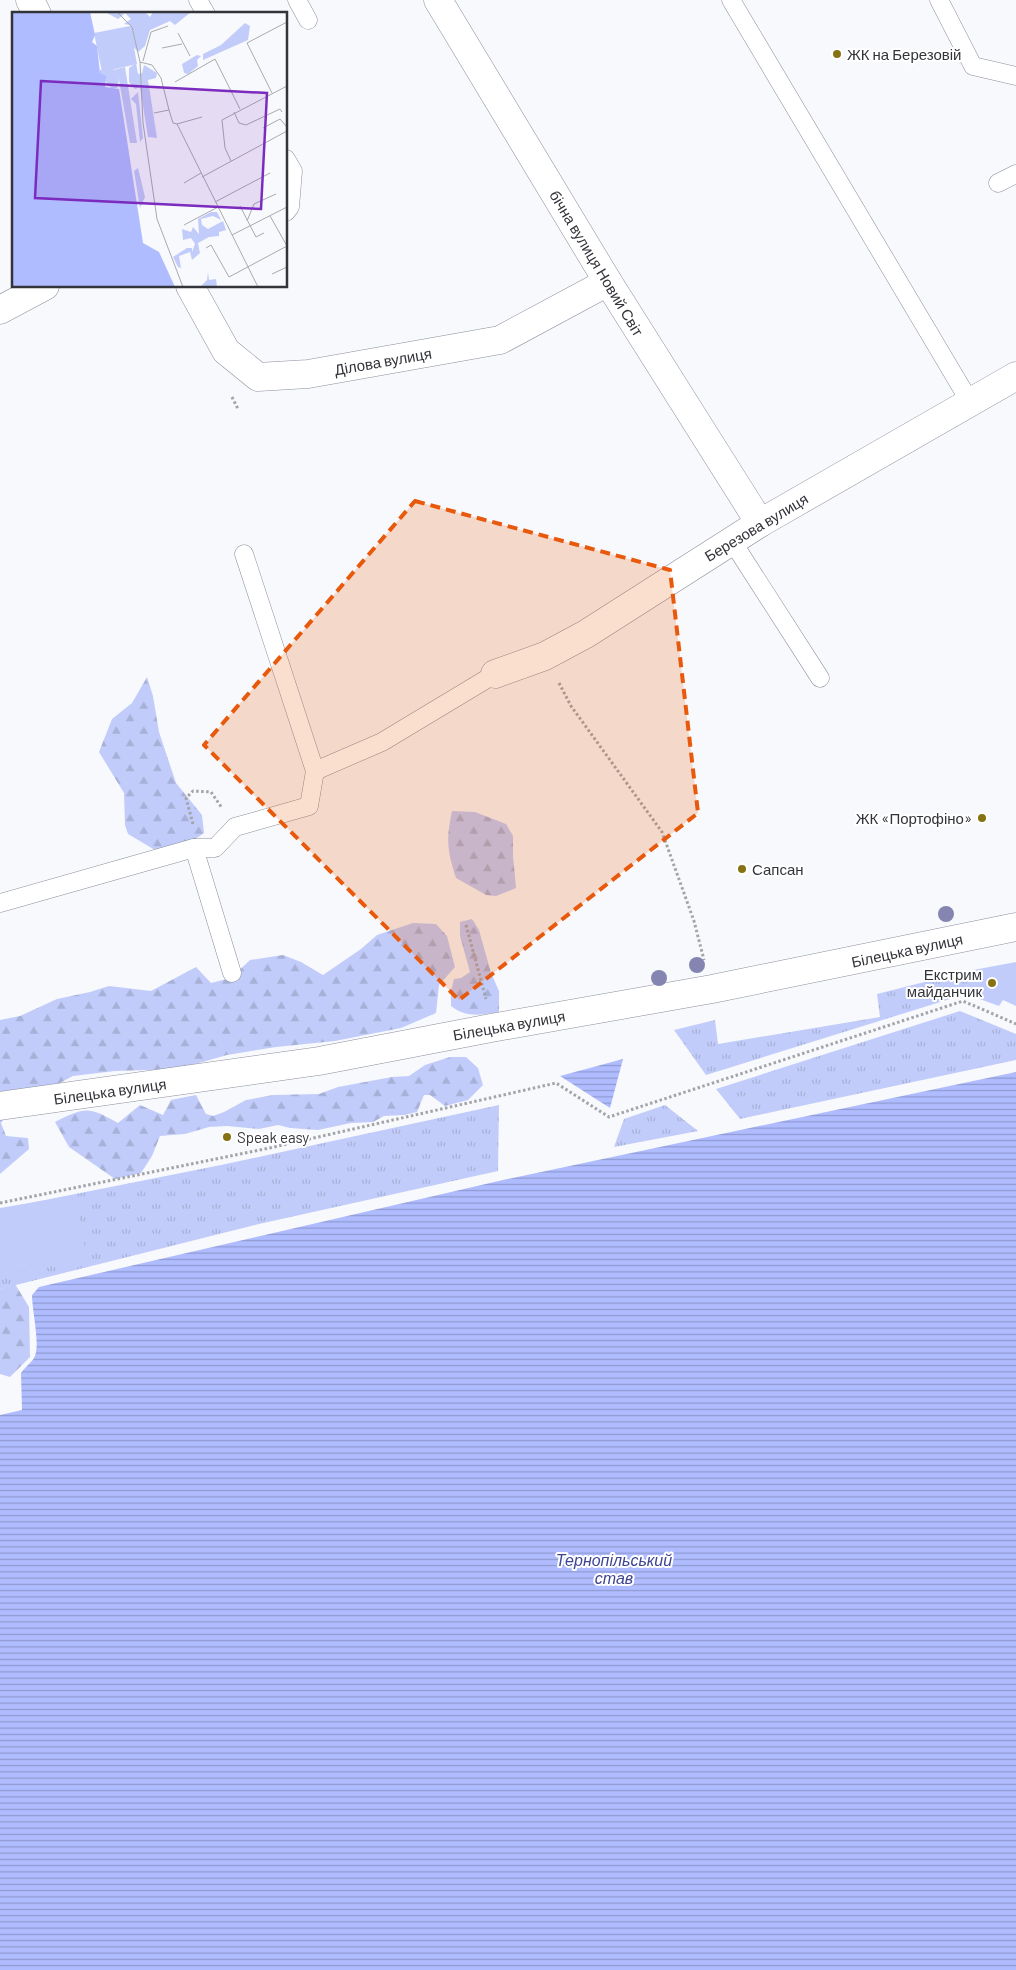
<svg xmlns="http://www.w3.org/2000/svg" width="1016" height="1970" font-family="Barlow,sans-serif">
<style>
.grass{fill:url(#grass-tufts)}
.forest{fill:url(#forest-firs)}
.pitch{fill:#c2ccfa}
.water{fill:url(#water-rules)}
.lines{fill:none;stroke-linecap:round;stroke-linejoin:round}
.lane-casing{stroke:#8c8f9d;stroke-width:19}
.street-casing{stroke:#8c8f9d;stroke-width:29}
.path{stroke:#a3a4a8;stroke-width:3;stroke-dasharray:2.5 2.5;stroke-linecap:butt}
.lane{stroke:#fff;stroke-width:18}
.street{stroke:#fff;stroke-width:28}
.tree{fill:#8485b0}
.marked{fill:#e8590c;fill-opacity:0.2;stroke:#e8590c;stroke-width:4;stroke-dasharray:10 6;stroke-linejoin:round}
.poi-dot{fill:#867213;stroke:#fff;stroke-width:2}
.labels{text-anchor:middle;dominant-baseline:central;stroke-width:4;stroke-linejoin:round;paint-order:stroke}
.poi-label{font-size:15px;fill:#33343a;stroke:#fff;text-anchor:start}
.street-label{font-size:15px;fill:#33343a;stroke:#fff}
.water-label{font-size:16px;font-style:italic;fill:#3f4593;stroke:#fff}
.inset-road{fill:none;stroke:#a9aaae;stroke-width:1}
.view{fill:#7b2cbf;fill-opacity:0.15;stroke:#7b2cbf;stroke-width:2.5}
.inset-edge{fill:none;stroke:#33343a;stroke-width:2.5}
</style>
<defs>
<pattern id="grass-tufts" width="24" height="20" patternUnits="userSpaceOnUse" patternTransform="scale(1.25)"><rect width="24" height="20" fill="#c2ccfa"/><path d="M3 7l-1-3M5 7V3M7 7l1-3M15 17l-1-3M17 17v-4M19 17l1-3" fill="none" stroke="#a7b0d7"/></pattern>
<pattern id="forest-firs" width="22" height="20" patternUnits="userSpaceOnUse" patternTransform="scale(1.25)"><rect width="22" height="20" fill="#c2ccfa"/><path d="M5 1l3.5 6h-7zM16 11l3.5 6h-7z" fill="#a7b0d7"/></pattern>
<pattern id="water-rules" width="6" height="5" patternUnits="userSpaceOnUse" patternTransform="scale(1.25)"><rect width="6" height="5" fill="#afbcff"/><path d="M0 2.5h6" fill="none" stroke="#8f9acf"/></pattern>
</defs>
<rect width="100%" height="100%" fill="#f8f9fc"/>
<g class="grass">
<path d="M968 971 966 994 706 1075 674 1030 715 1020 718 1044 880 1017 877 994Z"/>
<path d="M960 1011 1016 1034V1060L740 1119 716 1089Z"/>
<path d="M499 1105 498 1171 259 1224 0 1289V1209L221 1165Z"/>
<path d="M665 1105 698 1131 614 1147 624 1119Z"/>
</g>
<g class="forest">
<path d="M147 677 153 696 159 732 176 783 202 815 204 833 187 845 155 850 128 834 125 825 124 793 99 752 112 719 132 703Z"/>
<path d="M452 811 475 812 506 824 513 836V856L516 888 496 896 486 895 456 878C447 850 446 840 452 811Z"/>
<path d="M472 919 479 930 491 973 499 991V1012C481 1015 466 1018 451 1006V991L454 979 461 978 470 972 460 936V922Z"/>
<path d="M413 923 436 924 447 936 455 967 439 985 436 1013 401 1028 335 1041 276 1047 227 1055 178 1069 115 1071 73 1076 11 1109 1 1123 6 1136 28 1138 29 1149 0 1174V1020L20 1016 57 999 90 992 109 986 151 991 196 967 211 983 231 978 250 960 283 955 301 962 323 975 361 949 377 935Z"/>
<path d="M450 1057H466L478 1068 483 1085 468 1100 445 1106 430 1095H424L417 1112 404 1115 384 1116 373 1122 351 1123 318 1130 290 1128 278 1125 259 1129 227 1126 209 1127 185 1134 160 1136 152 1156 141 1173 115 1179 69 1147 55 1122C85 1107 88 1106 118 1123L140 1105 163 1115 171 1100 196 1095 206 1114 213 1116 224 1112 246 1100 273 1095 319 1094 338 1087 392 1077 409 1076 425 1065Z"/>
<path d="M15 1284 29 1307 30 1357 10 1377 0 1374V1289Z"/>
</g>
<g class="pitch">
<path d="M1016 962V1006L1003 1000 999 1006 966 994 968 971Z"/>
<path d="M76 1195 87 1260 0 1275V1208Z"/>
</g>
<g class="water">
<path d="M623 1059 610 1108 560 1076Z"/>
<path d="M1016 1072V1970H0V1415L22 1410 21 1373C24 1368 31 1363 34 1358 41 1347 32 1311 32 1295L39 1287 503 1180Z"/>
</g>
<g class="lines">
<defs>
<g id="lane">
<path d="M198 0 206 14"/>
<path d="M297 0 308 20"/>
<path d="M731 0 970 402"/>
<path d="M939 0 973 66 1016 76"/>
<path d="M286 159 293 171 290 207 286 212"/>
<path d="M998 183 1016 174"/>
<path d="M732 541 820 678"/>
<path d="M244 554 315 771 382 742 495 674"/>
<path d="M194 848H215L235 827 309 806 315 771"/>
<path d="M0 903 194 848 232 973"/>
</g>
<g id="street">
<path d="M30 0 37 14"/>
<path d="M438 0 608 282 760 523"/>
<path d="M190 286 226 351 258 377 308 374 500 340 608 282"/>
<path d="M0 310 45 286"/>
<path d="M495 674 545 656 586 634 760 523 1016 376"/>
<path d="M0 1106 319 1061 491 1028 712 989 1016 927"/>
</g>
</defs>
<use href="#lane" class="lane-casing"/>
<use href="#street" class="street-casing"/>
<g class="path">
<path d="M232 397 238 409"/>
<path d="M559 683 571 706 662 832 694 921 704 960"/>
<path d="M193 824 186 798 193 791 211 792 222 808"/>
<path d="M466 925 486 999"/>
<path d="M0 1203 274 1147 556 1083 609 1117 963 1001 1016 1024"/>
</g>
<use href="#lane" class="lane"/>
<use href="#street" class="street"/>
</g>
<g class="tree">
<circle cx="946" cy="914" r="8"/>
<circle cx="697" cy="965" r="8"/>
<circle cx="659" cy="978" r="8"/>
</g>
<path class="marked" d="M415 501 670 570 698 813 459 1000 204 745Z"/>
<g class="poi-dot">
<circle cx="837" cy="54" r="5"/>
<circle cx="982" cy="818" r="5"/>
<circle cx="742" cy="869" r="5"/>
<circle cx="992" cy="983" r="5"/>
<circle cx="227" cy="1137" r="5"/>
</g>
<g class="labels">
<g class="poi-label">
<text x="847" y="54">ЖК на Березовій</text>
<text x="972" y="818" text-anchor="end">ЖК «Портофіно»</text>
<text x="752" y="869">Сапсан</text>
<text x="982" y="974" text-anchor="end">Екстрим<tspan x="982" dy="17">майданчик</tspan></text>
<text x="237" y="1137">Speak easy</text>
</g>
<g class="street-label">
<text transform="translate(597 263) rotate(59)">бічна вулиця Новий Світ</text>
<text transform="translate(383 361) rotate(-10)">Ділова вулиця</text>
<text transform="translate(756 527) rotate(-31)">Березова вулиця</text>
<text transform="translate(907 950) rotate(-12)">Білецька вулиця</text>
<text transform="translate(509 1025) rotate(-10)">Білецька вулиця</text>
<text transform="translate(110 1091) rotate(-8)">Білецька вулиця</text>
</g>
<g class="water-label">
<text x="614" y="1559">Тернопільський<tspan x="614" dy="18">став</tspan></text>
</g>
</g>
<g transform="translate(12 12)">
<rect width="275" height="275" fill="#f8f9fc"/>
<path d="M113 55 125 131H118L107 68 101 58ZM126 156 133 185 128 196 122 159Z" fill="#c2ccfa"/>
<path d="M93 0H133L138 5 141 0H179L163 13 158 9 138 18 133 34 126 40 119 32 118 13 112 12 119 7 113 1 106 7ZM233 11 238 14 236 28 191 48V42L209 33ZM185 43 189 44 185 48 186 54 176 62 172 61 170 52ZM124 51 126 62 130 61 132 53 145 61 144 66 136 68 145 126 136 125 128 75 123 77 117 70V56ZM101 57 107 68 105 76H99L88 63V58ZM126 80 131 126 128 130 124 92 119 87ZM199 200H205L209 208 201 204 189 207 190 213 196 217 211 209 214 218 207 220V224L197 225 186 231 188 241 180 248 178 240 167 244 169 256 166 255 161 245 175 236H180V240L183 232 179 226 171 228 170 217 179 220 181 215 187 222 186 207ZM196 260 197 268 204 267 205 275H188L195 268Z" fill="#c2ccfa"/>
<path d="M118 14 125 52 90 60 82 21Z" fill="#c2ccfa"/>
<path d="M0 0H78L83 23 80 30 85 34 88 61 94 64 93 75 107 77 131 231 147 240 163 275H0Z" fill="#afbcff"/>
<path class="inset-road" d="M105 0 120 15 128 50M166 21 178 44M150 36 170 32M131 49 139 20 156 14M128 50 131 111 145 207 171 275M128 50 140 53 149 66 157 98 142 101M163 70 203 47 228 97M260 81 235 31 275 10M157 98 161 111 165 112M222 100 227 111 234 113 268 97 270 100M190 105 165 112 246 275M251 116 268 107 275 115M219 149 213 136 210 108 275 74M190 165 275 119M172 171 189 161M203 190 258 161M228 194 244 225 252 221M258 204 275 234M235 209 242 192 264 182M172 213 206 195M220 223 275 195M194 236 199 233 217 265 275 234M260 262 275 255"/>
<path class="view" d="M29 69 255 81 249 197 23 186Z"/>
<rect width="275" height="275" class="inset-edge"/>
</g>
</svg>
